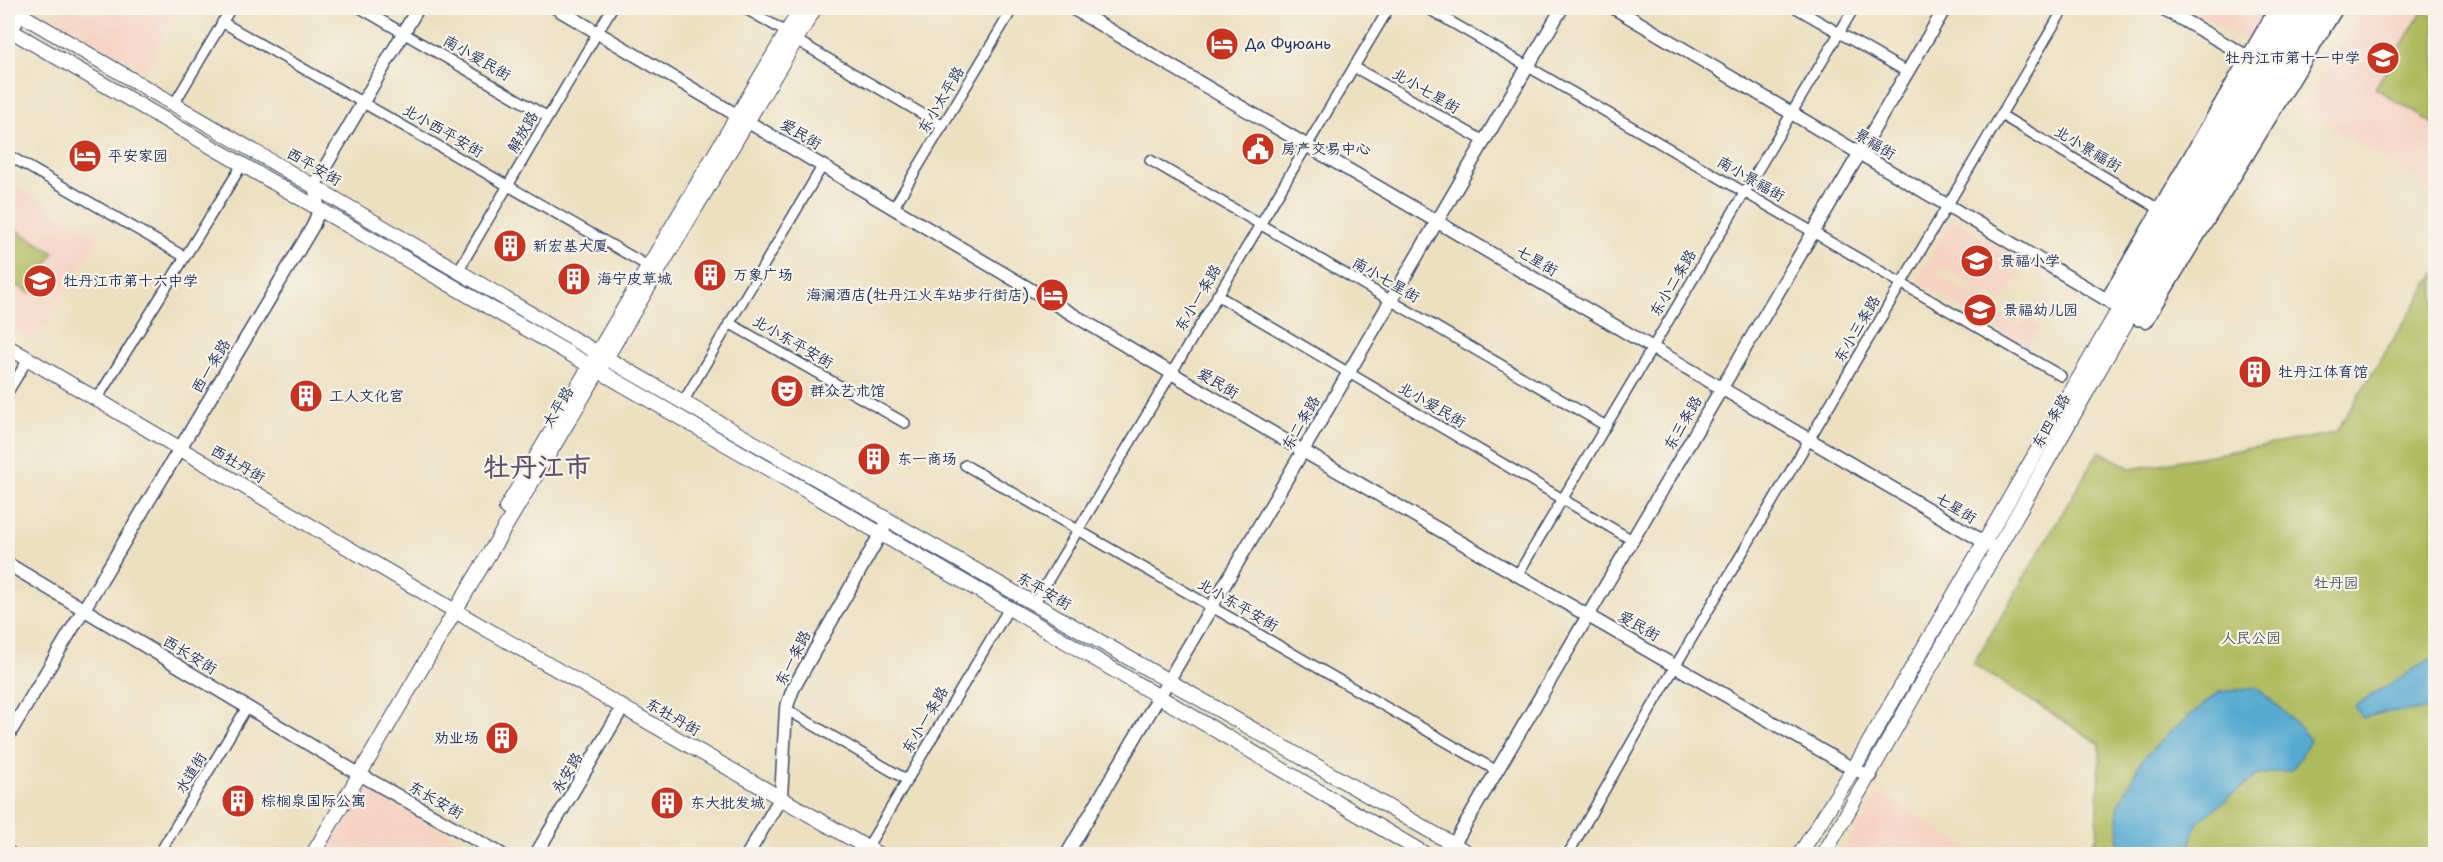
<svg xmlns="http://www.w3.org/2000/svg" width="2443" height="862" font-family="'Shantell Sans','LXGW WenKai TC',sans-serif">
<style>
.built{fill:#f6d2c3}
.green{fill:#aebb5d;stroke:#64755e;stroke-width:1.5}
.water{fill:#56aad2;stroke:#386c98;stroke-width:1.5}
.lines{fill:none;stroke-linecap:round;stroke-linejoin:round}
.minor-casing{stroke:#3a4a6d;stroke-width:12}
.tertiary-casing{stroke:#3a4a6d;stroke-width:15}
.secondary-casing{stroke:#3a4a6d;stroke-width:16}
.trunk-casing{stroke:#3a4a6d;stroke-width:18}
.minor{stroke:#fff;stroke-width:9}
.tertiary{stroke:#fff;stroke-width:12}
.secondary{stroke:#fff;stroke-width:14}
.trunk{stroke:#fff;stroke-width:15}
.labels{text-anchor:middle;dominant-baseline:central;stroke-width:4.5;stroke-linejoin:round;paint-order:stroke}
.poi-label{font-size:15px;fill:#1b2f5e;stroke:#f7f3e8;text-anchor:start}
.street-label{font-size:15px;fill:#1b2f5e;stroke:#f7f3e8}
.park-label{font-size:15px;fill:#47595e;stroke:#f7f3e8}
.town-label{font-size:27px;font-weight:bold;fill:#5d526d;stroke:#f7f3e8}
</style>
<rect width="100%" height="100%" fill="#f7f3e8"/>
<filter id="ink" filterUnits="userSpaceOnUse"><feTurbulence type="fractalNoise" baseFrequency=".0167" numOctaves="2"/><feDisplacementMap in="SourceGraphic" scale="12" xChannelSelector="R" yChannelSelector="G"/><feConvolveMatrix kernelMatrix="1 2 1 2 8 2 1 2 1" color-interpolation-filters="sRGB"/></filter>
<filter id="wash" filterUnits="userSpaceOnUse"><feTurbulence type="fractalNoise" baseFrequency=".008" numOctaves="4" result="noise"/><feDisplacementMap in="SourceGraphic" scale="24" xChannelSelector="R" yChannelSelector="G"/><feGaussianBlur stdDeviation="1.35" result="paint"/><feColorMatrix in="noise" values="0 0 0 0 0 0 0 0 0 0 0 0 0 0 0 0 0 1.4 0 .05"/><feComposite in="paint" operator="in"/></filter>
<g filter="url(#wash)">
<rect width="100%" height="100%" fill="#ece0c0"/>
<g class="built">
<path d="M64 8H181L144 70 57 19Z"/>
<path d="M2192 8H2273L2252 46Z"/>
<path d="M2362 8H2435V190L2301 109Z"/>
<path d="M8 181 99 237 35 342 8 326Z"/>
<path d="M1952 219 2026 263 2002 302 1941 266 1936 273 1971 295 1975 289 1986 296 1982 302 2022 326 2027 318 2040 326 2027 348 1917 281Z"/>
<path d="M364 785 483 854H322Z"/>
<path d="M1880 793 1977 854H1841Z"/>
</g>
<g class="green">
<path d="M2423 10 2435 18V125L2375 88Z"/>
<path d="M8 225 54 253 30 293 8 280Z"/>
<path d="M2435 273V854H2086L2097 837 2100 744 1973 664 2099 451 2132 469 2335 433Z"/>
</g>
<g class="water">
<path d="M2435 656V709L2386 712 2363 718 2354 706Z"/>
<path d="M2257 688 2294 721 2310 740 2292 770 2258 775 2198 822 2187 854H2119L2118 807 2141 761 2171 731 2219 692Z"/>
</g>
</g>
<g filter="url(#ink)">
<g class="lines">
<defs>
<g id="minor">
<path d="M360 8 548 117"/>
<path d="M744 8 786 32"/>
<path d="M1427 8 2061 376"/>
<path d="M1796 8 1907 72"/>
<path d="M222 22 648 266"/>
<path d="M796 40 943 126"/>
<path d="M1354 67 1484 141"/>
<path d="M174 104 231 8"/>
<path d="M2001 115 2159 209"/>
<path d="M8 155 185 257"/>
<path d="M1150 160 1606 426"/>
<path d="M894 207 1013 8"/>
<path d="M458 271 612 8"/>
<path d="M1217 295 1632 540"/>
<path d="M729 323 905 423"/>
<path d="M8 392 28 359"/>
<path d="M97 399 242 165"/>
<path d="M683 402 823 165"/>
<path d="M965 465 1497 771"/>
<path d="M1518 574 1854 8"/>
<path d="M1034 604 1389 8"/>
<path d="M786 709 907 780"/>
<path d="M867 848 1009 608"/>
<path d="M159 854 247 707"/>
<path d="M1568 854 1676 665 2064 8"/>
</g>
<g id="tertiary">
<path d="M556 8 1303 451 1853 769 1871 776"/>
<path d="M1072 8 1991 546"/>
<path d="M1614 8 2119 307"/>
<path d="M2162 8 2248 57"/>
<path d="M8 37 25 8"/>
<path d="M2107 299 2276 8"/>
<path d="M2146 322 2337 8"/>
<path d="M8 564 352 770 501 854"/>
<path d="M8 736 313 226 319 210 314 186 418 8"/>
<path d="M536 854 623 707"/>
<path d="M748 854 781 797 786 709 793 689 885 526"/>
<path d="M1067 854 1562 8"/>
<path d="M1448 854 1945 8"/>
</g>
<g id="secondary">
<path d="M10 8 601 355 1470 854"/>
<path d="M8 29 1009 608 1425 854"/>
<path d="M8 347 455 611 878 854"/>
<path d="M506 508 801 8"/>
<path d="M8 853 10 854"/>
<path d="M313 854 455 611 815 8"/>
<path d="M1800 854 1857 763 2120 307 2298 8"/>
<path d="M1824 854 2131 314 2313 8"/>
</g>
<g id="trunk">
<path d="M2113 303 2287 8"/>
<path d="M2139 318 2328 8"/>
</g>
</defs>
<use href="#minor" class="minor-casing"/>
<use href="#tertiary" class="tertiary-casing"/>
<use href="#secondary" class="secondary-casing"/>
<use href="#trunk" class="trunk-casing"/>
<use href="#minor" class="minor"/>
<use href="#tertiary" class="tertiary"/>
<use href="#secondary" class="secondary"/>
<use href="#trunk" class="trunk"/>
</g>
</g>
<defs>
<symbol id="hotel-disc" viewBox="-11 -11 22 22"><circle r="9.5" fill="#c8321e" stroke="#f7f3e8"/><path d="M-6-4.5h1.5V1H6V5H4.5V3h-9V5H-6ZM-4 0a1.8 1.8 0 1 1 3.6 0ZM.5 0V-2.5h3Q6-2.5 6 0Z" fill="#fff"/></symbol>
<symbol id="school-disc" viewBox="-11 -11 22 22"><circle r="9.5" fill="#c8321e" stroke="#f7f3e8"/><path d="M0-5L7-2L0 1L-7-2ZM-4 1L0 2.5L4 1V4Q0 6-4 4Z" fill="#fff"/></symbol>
<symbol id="civic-disc" viewBox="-11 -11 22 22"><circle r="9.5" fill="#c8321e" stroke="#f7f3e8"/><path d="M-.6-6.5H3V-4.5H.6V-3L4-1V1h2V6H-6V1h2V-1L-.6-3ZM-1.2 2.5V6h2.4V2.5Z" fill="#fff"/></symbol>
<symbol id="building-disc" viewBox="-11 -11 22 22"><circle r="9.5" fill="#c8321e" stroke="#f7f3e8"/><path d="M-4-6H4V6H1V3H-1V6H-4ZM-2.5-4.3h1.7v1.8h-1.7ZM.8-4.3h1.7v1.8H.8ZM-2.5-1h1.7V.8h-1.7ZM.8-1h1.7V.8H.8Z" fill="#fff"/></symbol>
<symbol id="theatre-disc" viewBox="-11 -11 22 22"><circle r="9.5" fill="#c8321e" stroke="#f7f3e8"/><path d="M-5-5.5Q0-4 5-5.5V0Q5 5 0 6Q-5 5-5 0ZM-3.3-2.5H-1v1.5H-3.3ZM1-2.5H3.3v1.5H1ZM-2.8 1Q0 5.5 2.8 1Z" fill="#fff"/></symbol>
</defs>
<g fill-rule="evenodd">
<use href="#hotel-disc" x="1203" y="25" width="38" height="38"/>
<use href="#school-disc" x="2364" y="39" width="38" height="38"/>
<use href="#civic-disc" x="1239" y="130" width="38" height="38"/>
<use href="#hotel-disc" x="66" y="137" width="38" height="38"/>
<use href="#building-disc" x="491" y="227" width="38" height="38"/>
<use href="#school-disc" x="1958" y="242" width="38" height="38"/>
<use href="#building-disc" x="691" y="256" width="38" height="38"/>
<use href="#building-disc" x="555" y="260" width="38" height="38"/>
<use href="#school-disc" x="21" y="262" width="38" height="38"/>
<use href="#hotel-disc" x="1033" y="276" width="38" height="38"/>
<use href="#school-disc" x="1961" y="291" width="38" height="38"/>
<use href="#building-disc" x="2236" y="353" width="38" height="38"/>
<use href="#theatre-disc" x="768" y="372" width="38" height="38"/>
<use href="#building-disc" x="287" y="377" width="38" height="38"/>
<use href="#building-disc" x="855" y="440" width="38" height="38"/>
<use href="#building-disc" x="483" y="719" width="38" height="38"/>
<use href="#building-disc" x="219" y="782" width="38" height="38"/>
<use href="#building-disc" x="648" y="784" width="38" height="38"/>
</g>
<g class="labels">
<g class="poi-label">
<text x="1245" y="44">Да Фуюань</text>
<text x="2360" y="58" text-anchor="end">牡丹江市第十一中学</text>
<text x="1281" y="149">房产交易中心</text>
<text x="108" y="156">平安家园</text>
<text x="533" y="246">新宏基大厦</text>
<text x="2000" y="261">景福小学</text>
<text x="733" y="275">万象广场</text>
<text x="597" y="279">海宁皮草城</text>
<text x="63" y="281">牡丹江市第十六中学</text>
<text x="1029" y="295" text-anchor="end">海澜酒店(牡丹江火车站步行街店)</text>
<text x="2003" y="310">景福幼儿园</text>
<text x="2278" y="372">牡丹江体育馆</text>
<text x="810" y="391">群众艺术馆</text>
<text x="329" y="396">工人文化宫</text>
<text x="897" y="459">东一商场</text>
<text x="479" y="738" text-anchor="end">劝业场</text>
<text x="261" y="801">棕榈泉国际公寓</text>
<text x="690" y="803">东大批发城</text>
</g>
<g class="street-label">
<text transform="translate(477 58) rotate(30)">南小爱民街</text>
<text transform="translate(1426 91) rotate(30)">北小七星街</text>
<text transform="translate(941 100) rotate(-59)">东小太平路</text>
<text transform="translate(443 131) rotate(30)">北小西平安街</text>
<text transform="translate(523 132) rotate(-60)">解放路</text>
<text transform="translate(801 134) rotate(31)">爱民街</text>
<text transform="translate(1875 144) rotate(31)">景福街</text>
<text transform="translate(2088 149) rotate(31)">北小景福街</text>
<text transform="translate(314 167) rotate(30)">西平安街</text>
<text transform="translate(1751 179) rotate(30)">南小景福街</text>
<text transform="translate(1537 261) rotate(30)">七星街</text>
<text transform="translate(1386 280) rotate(30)">南小七星街</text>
<text transform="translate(1673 283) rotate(-59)">东小二条路</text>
<text transform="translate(1198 298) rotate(-59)">东小一条路</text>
<text transform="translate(1857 329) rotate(-59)">东小三条路</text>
<text transform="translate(793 342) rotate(30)">北小东平安街</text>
<text transform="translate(211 366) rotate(-59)">西一条路</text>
<text transform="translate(1218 383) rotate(31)">爱民街</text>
<text transform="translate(1432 405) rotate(30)">北小爱民街</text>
<text transform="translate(558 407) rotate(-59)">太平路</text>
<text transform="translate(2051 421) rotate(-60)">东四条路</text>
<text transform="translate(1301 423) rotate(-60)">东二条路</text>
<text transform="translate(1683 423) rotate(-60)">东三条路</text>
<text transform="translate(238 464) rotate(30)">西牡丹街</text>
<text transform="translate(1956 508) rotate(31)">七星街</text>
<text transform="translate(1044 591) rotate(30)">东平安街</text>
<text transform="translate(1238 605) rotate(30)">北小东平安街</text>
<text transform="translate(1639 626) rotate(30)">爱民街</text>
<text transform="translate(190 655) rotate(31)">西长安街</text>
<text transform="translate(793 658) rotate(-63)">东一条路</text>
<text transform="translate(673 717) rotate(30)">东牡丹街</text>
<text transform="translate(925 720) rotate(-59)">东小一条路</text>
<text transform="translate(191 773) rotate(-59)">水道街</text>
<text transform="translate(567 773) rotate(-59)">永安路</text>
<text transform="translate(436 800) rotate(30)">东长安街</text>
</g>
<g class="park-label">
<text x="2336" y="583">牡丹园</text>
<text x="2251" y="638">人民公园</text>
</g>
<g class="town-label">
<text x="537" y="466">牡丹江市</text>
</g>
</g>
<rect width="2443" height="862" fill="none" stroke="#f7f3e8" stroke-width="30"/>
</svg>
